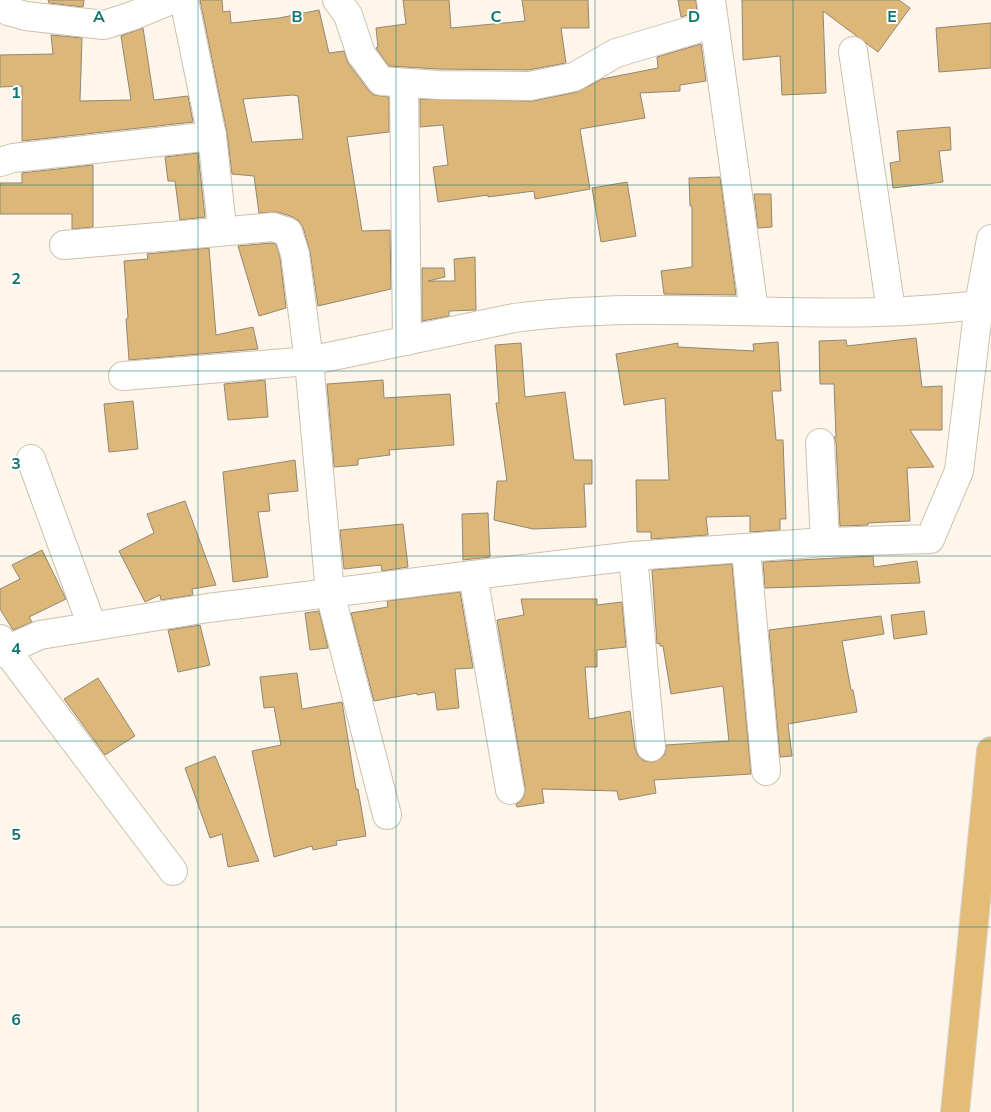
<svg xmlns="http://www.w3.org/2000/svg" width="991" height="1112" font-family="'Nunito Sans',sans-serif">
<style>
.building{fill:#dcb778;stroke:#928775;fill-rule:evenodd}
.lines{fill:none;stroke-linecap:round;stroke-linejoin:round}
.minor-casing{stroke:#ccc1ad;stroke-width:30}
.motorway-casing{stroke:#d6d5d4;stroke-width:30}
.minor{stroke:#fff;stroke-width:28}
.motorway{stroke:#e5bc76;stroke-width:28}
.grid{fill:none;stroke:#0f766e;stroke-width:1;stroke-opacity:0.55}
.grid-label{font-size:16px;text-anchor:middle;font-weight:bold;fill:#0f766e;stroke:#fff;stroke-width:4;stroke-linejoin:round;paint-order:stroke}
</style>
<rect width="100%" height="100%" fill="#fef6ea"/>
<g class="building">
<path d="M48 0H84L83 7 49 3Z"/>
<path d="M200 0H222L223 12 230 11 231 23 279 18 319 10 329 53 344 51 348 63 369 91 374 95 389 97V132L347 137 362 231 390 230 391 289 318 306 310 252 303 227 299 221 293 217 278 212 259 213 254 176 232 174 227 133ZM293 95 298 96 303 139 252 142 243 99Z"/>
<path d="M403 0H449L451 28 525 21 522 0H588L589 28H561L566 63 528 70 439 69 389 66 376 48 378 47 376 28 406 24Z"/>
<path d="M678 0H696L697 12 681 17Z"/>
<path d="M742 0H899L910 8 878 52 823 11 826 93 782 95 780 56 743 60Z"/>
<path d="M991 23V68L939 72 936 28Z"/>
<path d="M143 28 154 100 188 96 193 122 22 141V86L0 87V55L53 54 51 35 82 38 80 101 131 100 121 36Z"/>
<path d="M701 44 706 81 680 85V91L640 93 645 118 580 129 590 189 535 199 534 191 488 197V195L438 202 433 167 448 165 443 125 420 127V99L533 101 577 92 602 79 658 68 657 57Z"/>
<path d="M950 127 951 150 939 151 943 182 893 188 890 163 900 161 897 131Z"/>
<path d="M198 153 205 217 180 220 175 181H168L165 157Z"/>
<path d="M93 165V227L72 229V214H0V183H22V173Z"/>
<path d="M720 177 736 295 664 294 661 271 692 267V206H690L689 178Z"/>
<path d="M627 182 636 236 601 242 592 188Z"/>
<path d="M754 194H771L772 227 758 228Z"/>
<path d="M271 243 276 244 280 257 286 308 259 316 238 246Z"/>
<path d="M209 248 216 335 253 327 258 349 129 360 126 319 128 318 124 261 148 259 147 254Z"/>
<path d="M475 257 476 310 449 311V316L422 321V268H444L445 277 428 281H455L454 259Z"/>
<path d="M916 338 922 387 942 386V430H910L934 467 907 468 910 521 868 523V525L840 526 836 442 834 437H836L834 384H820L819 341 846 340 847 346Z"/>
<path d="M778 342 781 391H772L776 440H783L786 519H780V530L750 532V516L706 517 708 535 651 539V532H637L636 480H669L665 398 624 405 616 354 678 343V347L754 351 753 344Z"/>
<path d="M521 343 525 397 565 392 574 460H592V484H584L586 527 533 529 494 520 497 481H507L496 403H499L495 345Z"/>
<path d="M265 380 268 417 228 420 224 384Z"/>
<path d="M383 380 384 398 450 394 454 445 389 450 390 455 358 459V465L334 467 327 384Z"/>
<path d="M133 401 138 449 109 452 104 404Z"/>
<path d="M295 460 298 491 268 494 270 511 258 512 268 577 233 582 223 472Z"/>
<path d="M185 501 216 585 192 589 193 595 161 600 160 595 145 602 119 551 154 533 147 514Z"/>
<path d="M488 513 490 557 463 560 462 514Z"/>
<path d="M403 524 408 567 382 571 381 565 344 569 340 530Z"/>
<path d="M42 550 66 599 29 617 32 622 13 630 0 609V589L20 579 12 565Z"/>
<path d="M873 556 874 567 917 561 920 583 765 588 763 562Z"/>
<path d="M732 564 751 774 654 780 656 793 619 800 617 791 542 789 544 803 517 807 516 804 520 802 524 796 525 787 497 620 524 615 521 599H597V605L622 602 626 647 597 650V667H585L589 719 630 711 635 748 638 756 644 761 653 762 660 759 665 754 666 745 729 741 723 686 671 694 663 646H660V643L657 644 652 570Z"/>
<path d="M460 592 473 668 455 669 459 708 437 710 435 692 417 695V693L374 701 351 613 388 607 387 601Z"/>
<path d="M319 611 328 648 310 650 305 613Z"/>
<path d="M924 611 927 634 894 639 891 615Z"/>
<path d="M881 616 884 634 842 641 851 690H853L857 712 788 724 792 756 780 757 769 630Z"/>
<path d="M200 625 210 665 178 672 168 630Z"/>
<path d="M297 673 302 709 342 702 356 789H358L366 836 336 841 337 845 313 850 312 846 274 857 252 751 281 745 274 707 264 708 260 677Z"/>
<path d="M98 678 135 736 105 755 64 699Z"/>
<path d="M215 756 259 861 228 867 222 834 210 838 185 768Z"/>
</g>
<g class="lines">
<defs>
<g id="minor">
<path d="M337 0 348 15 361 54 381 81 438 85 530 86 574 77 616 53 713 24"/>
<path d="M711 0 754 311"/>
<path d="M0 3 8 11 26 16 104 25 132 16 171 0"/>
<path d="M853 51 891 311"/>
<path d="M404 83 407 341"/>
<path d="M0 162 13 158 212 136"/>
<path d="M218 232 273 227 288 232 295 254 309 361 330 593 387 815"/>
<path d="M64 245 218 232 220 229 221 218 212 136 184 0"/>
<path d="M123 376 309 361 514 318C672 297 833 326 991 303"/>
<path d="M820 443 825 542"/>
<path d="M31 459 92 626"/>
<path d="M746 549 766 771"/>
<path d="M633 556 651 747"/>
<path d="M473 575 510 790"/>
<path d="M0 639 6 650 173 871"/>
<path d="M0 653 40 635 208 608 473 575 633 556 825 542 930 539 959 471 979 304 991 239"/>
</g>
<path id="motorway" d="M955 1112 991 751"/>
</defs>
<use href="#minor" class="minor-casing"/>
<use href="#motorway" class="motorway-casing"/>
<use href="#minor" class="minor"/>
<use href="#motorway" class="motorway"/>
</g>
<path class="grid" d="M198 0V1112M396 0V1112M595 0V1112M793 0V1112M0 185H991M0 371H991M0 556H991M0 741H991M0 927H991"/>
<g class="grid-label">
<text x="99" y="22">A</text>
<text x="297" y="22">B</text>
<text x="496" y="22">C</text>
<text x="694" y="22">D</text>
<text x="892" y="22">E</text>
<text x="16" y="98">1</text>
<text x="16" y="284">2</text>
<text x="16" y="469">3</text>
<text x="16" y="654">4</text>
<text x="16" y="840">5</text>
<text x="16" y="1025">6</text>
</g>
</svg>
